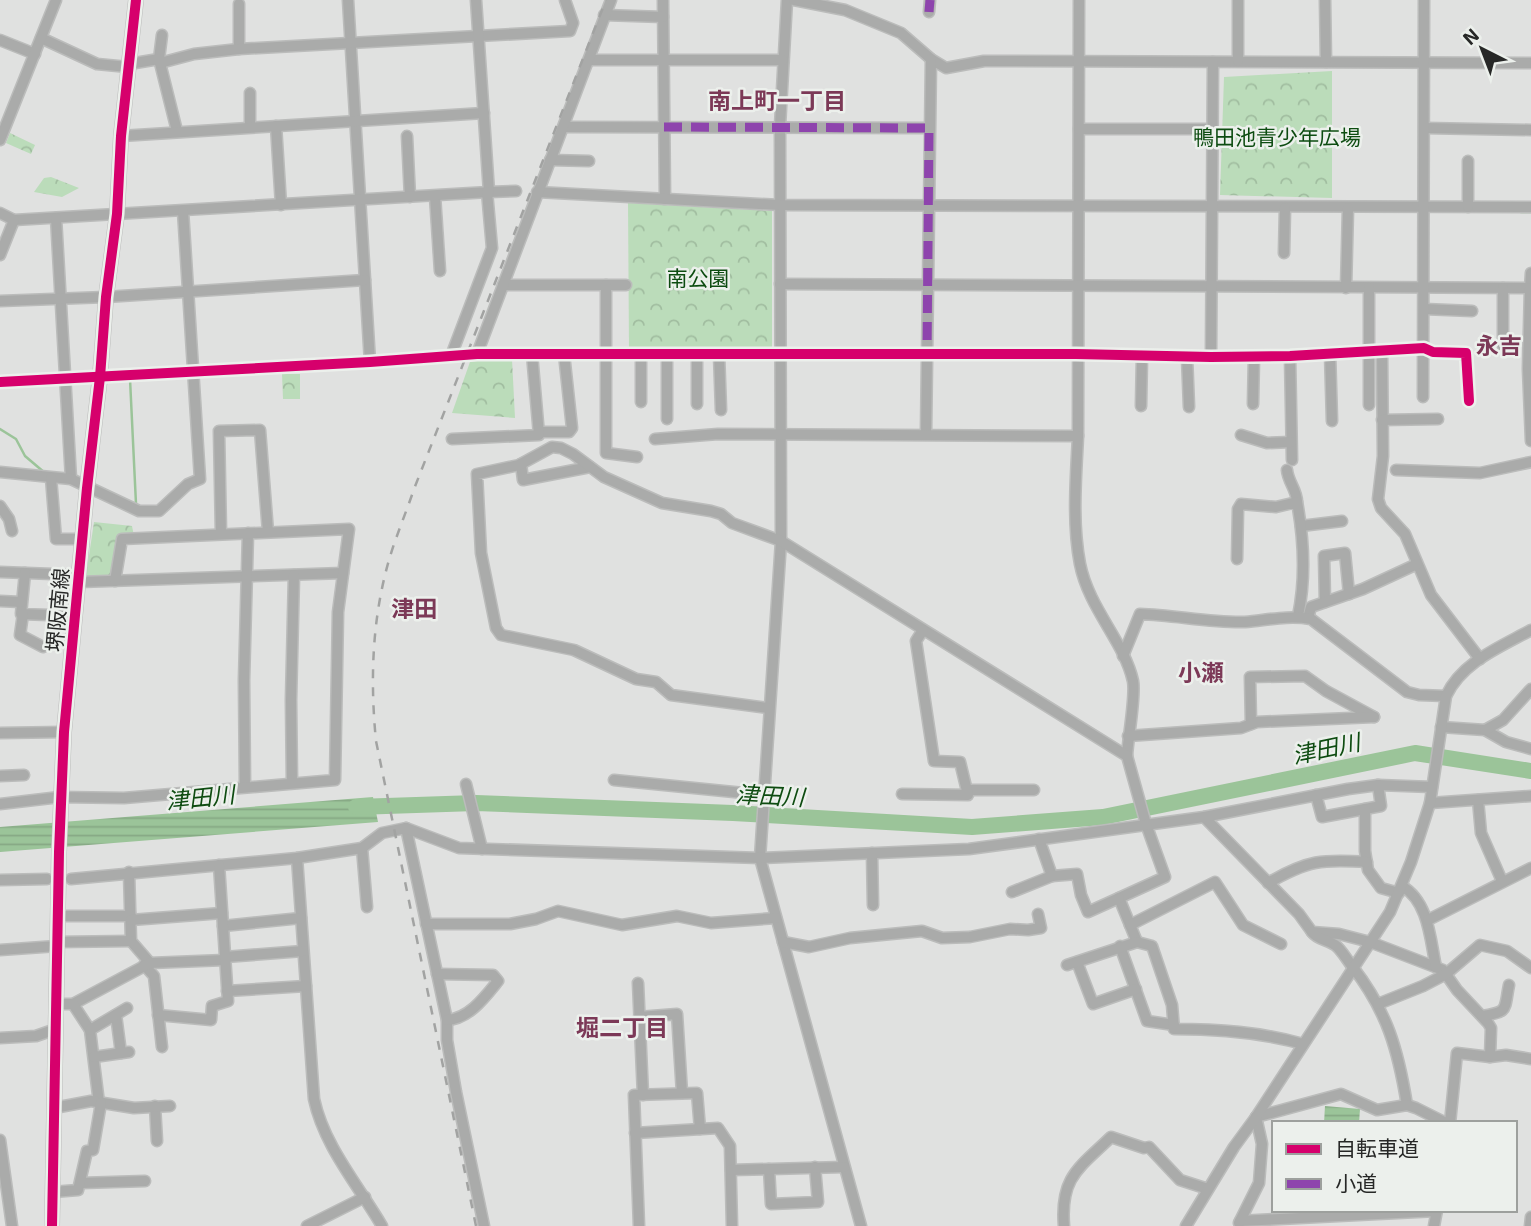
<svg xmlns="http://www.w3.org/2000/svg" width="1531" height="1226" font-family="'Exo 2','Noto Sans JP',sans-serif">
<style>
.park{fill:url(#park-crowns)}
.water{fill:url(#water-rules)}
.lines{fill:none;stroke-linecap:round;stroke-linejoin:round}
.stream{stroke:#9bc499;stroke-width:2.5}
.river{stroke:#9bc499;stroke-width:16}
.minor-casing{stroke:#bbbcbb;stroke-width:13}
.major-casing{stroke:#bbbcbb;stroke-width:16}
.minor{stroke:#aaabaa;stroke-width:10}
.major{stroke:#a3a3a3;stroke-width:12}
.rail{stroke:#a2a3a2;stroke-width:2.5;stroke-dasharray:9 9;stroke-linecap:butt}
.quiet{stroke:#8e44ad;stroke-width:9;stroke-dasharray:18 9;stroke-linecap:butt}
.cycleway-casing{stroke:#ecf0ec;stroke-width:15}
.cycleway{stroke:#d6006c;stroke-width:10}
.labels{text-anchor:middle;dominant-baseline:central;stroke-width:5;stroke-linejoin:round;paint-order:stroke}
.park-label{font-size:21px;fill:#0d4c11;stroke:#ecf0ec}
.street-label{font-size:21px;fill:#272827;stroke:#ecf0ec}
.neighbourhood-label{font-size:23px;font-weight:bold;fill:#7c3957;stroke:#ecf0ec}
.water-label{font-size:23px;font-style:italic;fill:#0e4c11;stroke:#ecf0ec}
</style>
<defs>
<pattern id="park-crowns" width="20" height="18" patternUnits="userSpaceOnUse" patternTransform="scale(1.75)"><rect width="20" height="18" fill="#bbdcba"/><path d="M2 6a3 3 0 1 1 6 0M12 15a3 3 0 1 1 6 0" fill="none" stroke="#a1bda0"/></pattern>
<pattern id="water-rules" width="6" height="5" patternUnits="userSpaceOnUse" patternTransform="scale(1.75)"><rect width="6" height="5" fill="#9bc499"/><path d="M0 2.5h6" fill="none" stroke="#86a884"/></pattern>
</defs>
<rect width="100%" height="100%" fill="#e0e1e0"/>
<g class="park">
<path d="M1332 71V198L1220 195 1224 77Z"/>
<path d="M10 133 35 145 31 154 6 143Z"/>
<path d="M51 177 79 188 62 197 34 192 44 178Z"/>
<path d="M628 203 772 211V347L629 349Z"/>
<path d="M471 359H512L515 418 452 413Z"/>
<path d="M282 374H300V399H283Z"/>
<path d="M94 522 132 526 134 536 119 538 114 576H86Z"/>
</g>
<g class="water">
<path d="M373 797 378 822 0 852V827Z"/>
<path d="M1325 1106 1360 1109 1359 1123H1324Z"/>
</g>
<g class="lines">
<g class="stream">
<path d="M1521 212H1531"/>
<path d="M1242 352 1298 351"/>
<path d="M130 379 136 504"/>
<path d="M0 429 16 439 25 456 45 473"/>
</g>
<path class="river" d="M356 807 476 803 733 813 972 827 1103 817 1415 753 1531 771"/>
<defs>
<g id="minor">
<path d="M348 0 370 362"/>
<path d="M663 0 665 199"/>
<path d="M787 0 780 126 781 541 760 858 861 1226"/>
<path d="M794 0 845 10 901 33 931 59 946 68 984 61 1531 63"/>
<path d="M1079 0 1078 436C1076 478 1072 522 1080 564 1089 609 1124 641 1133 681 1136 696 1128 737 1127 756"/>
<path d="M1238 0V61"/>
<path d="M1325 0 1326 62"/>
<path d="M239 4V49"/>
<path d="M929 12 930 0"/>
<path d="M604 15 663 17"/>
<path d="M41 38 97 64 128 67"/>
<path d="M0 40 35 54"/>
<path d="M159 59 162 35"/>
<path d="M589 60H783"/>
<path d="M160 63 177 131"/>
<path d="M129 64 159 59 160 63 194 54 239 49 570 31 573 23 565 0"/>
<path d="M250 93V127"/>
<path d="M276 126 281 205"/>
<path d="M564 127 929 128"/>
<path d="M1425 128 1531 130"/>
<path d="M1079 129H1211"/>
<path d="M121 136 484 113"/>
<path d="M407 136 410 197"/>
<path d="M0 140 56 0"/>
<path d="M550 160 589 161"/>
<path d="M489 192 516 191"/>
<path d="M537 192 780 205 1531 207"/>
<path d="M435 196 440 271"/>
<path d="M1468 207V161"/>
<path d="M0 213 14 220 489 192 476 0"/>
<path d="M56 218 71 479"/>
<path d="M1284 253 1285 208"/>
<path d="M0 255 14 220"/>
<path d="M780 284 1530 288 1531 273"/>
<path d="M503 285H626"/>
<path d="M606 285V453L637 457"/>
<path d="M1346 288 1348 208"/>
<path d="M1530 288 1528 369 1531 441"/>
<path d="M0 301 106 297 365 280"/>
<path d="M1424 309 1472 311"/>
<path d="M1503 346V288"/>
<path d="M1382 350 1383 456 1378 499 1381 508 1405 534 1431 595 1480 659"/>
<path d="M1330 353 1332 421"/>
<path d="M477 354 611 0"/>
<path d="M667 354V419"/>
<path d="M697 354V404"/>
<path d="M719 354 721 410"/>
<path d="M451 356 492 248 487 192"/>
<path d="M1290 356 1292 460"/>
<path d="M1187 357 1189 407"/>
<path d="M1211 357 1213 62"/>
<path d="M0 382 370 362 477 354H1076L1211 357 1290 356 1424 348 1433 352 1466 353 1469 401"/>
<path d="M1423 397 1424 0"/>
<path d="M641 402V354"/>
<path d="M1253 404 1254 356"/>
<path d="M1369 405V288"/>
<path d="M1141 406 1142 356"/>
<path d="M1382 420 1438 419"/>
<path d="M539 432H569L572 428 564 354"/>
<path d="M926 434 931 59"/>
<path d="M1241 435 1267 443 1291 442"/>
<path d="M452 439 539 435 532 354"/>
<path d="M655 439 718 434 1078 436"/>
<path d="M521 464 523 480 590 467"/>
<path d="M1287 470C1288 482 1297 490 1297 502"/>
<path d="M1396 470 1480 473 1531 462"/>
<path d="M0 472 71 479 139 511H159L188 484 200 479 183 211"/>
<path d="M51 478 56 539H83"/>
<path d="M0 506 9 519 12 531"/>
<path d="M1301 526 1342 521"/>
<path d="M221 534 219 431 260 430 268 532"/>
<path d="M1237 559 1238 509 1241 504 1276 507 1297 502C1304 540 1306 578 1298 616"/>
<path d="M0 572 79 575"/>
<path d="M25 573 21 614 76 616"/>
<path d="M79 582 343 573"/>
<path d="M0 601 21 602"/>
<path d="M1325 602 1324 556 1345 553 1349 594"/>
<path d="M23 614 20 635 43 647"/>
<path d="M1308 618 1311 607 1363 589 1417 564"/>
<path d="M1123 656 1140 614C1175 615 1210 623 1245 622 1268 620 1288 615 1311 619L1407 692 1419 695 1446 696"/>
<path d="M768 708 671 695 656 682 636 679 574 650 501 635 496 628 481 553 477 474 519 465 552 447 561 448 573 454 604 477 662 503 711 511 721 514 732 523 781 541 1127 756 1146 824 1165 877 1119 898 1137 942"/>
<path d="M1251 724 1250 677 1305 676 1326 691 1374 717"/>
<path d="M1441 727 1485 730 1506 742 1531 749"/>
<path d="M1485 730 1503 720 1531 689"/>
<path d="M0 733 64 732"/>
<path d="M1128 736 1241 728 1257 722 1374 717"/>
<path d="M0 776 24 775"/>
<path d="M614 780 764 795"/>
<path d="M292 783 291 700 294 575"/>
<path d="M466 784 482 849"/>
<path d="M245 787 244 680 248 533"/>
<path d="M967 790H1034"/>
<path d="M902 794 968 795 960 762 934 761 916 641 923 630"/>
<path d="M1316 795 1322 817 1381 806 1378 785"/>
<path d="M1478 800 1481 833 1502 881"/>
<path d="M1430 803 1531 796"/>
<path d="M0 804 60 797 124 798 335 780 338 612 349 529 122 539 115 581"/>
<path d="M1365 809V851L1368 870 1381 888 1399 893"/>
<path d="M1204 817 1299 914 1312 932 1339 934 1370 942 1443 970 1457 990 1488 1023 1491 1028 1490 1057"/>
<path d="M406 828 447 1020V1040L456 1092 484 1226"/>
<path d="M1039 839 1052 876"/>
<path d="M362 848 367 907"/>
<path d="M872 853 873 905"/>
<path d="M297 858 314 1099C324 1146 358 1185 382 1226"/>
<path d="M129 872 131 941 150 963"/>
<path d="M71 879 297 858 362 848 382 833 406 828 459 848 760 858 969 849 1204 817 1348 789 1378 785 1432 787"/>
<path d="M0 880 47 879"/>
<path d="M1268 883C1308 860 1322 859 1367 862"/>
<path d="M1402 886C1429 902 1430 939 1436 967"/>
<path d="M1012 892 1052 876 1077 874 1081 895 1088 912 1119 898"/>
<path d="M58 916H131"/>
<path d="M131 920 222 913"/>
<path d="M1428 920 1531 868"/>
<path d="M426 924H510L536 919 558 911 622 925 677 916 711 923 776 918"/>
<path d="M1130 925 1215 882 1243 925 1281 944"/>
<path d="M223 926 301 918"/>
<path d="M1312 932C1318 940 1326 939 1335 945 1341 949 1347 960 1352 966 1387 1011 1398 1049 1407 1105"/>
<path d="M57 942 131 941"/>
<path d="M783 942 809 947 850 938 922 931 942 938 970 937 1010 929 1028 930 1041 928 1038 914"/>
<path d="M1120 946 1147 1021 1174 1025"/>
<path d="M0 950 57 946"/>
<path d="M225 957 303 951"/>
<path d="M1077 962 1093 1004 1136 989"/>
<path d="M144 965 154 976 162 1047"/>
<path d="M1067 965 1137 942 1152 946 1172 1005 1174 1029C1219 1029 1260 1032 1303 1044"/>
<path d="M437 974 493 975 498 981C485 997 469 1019 447 1020"/>
<path d="M638 983 643 1095"/>
<path d="M227 991 306 986"/>
<path d="M56 1004H73L150 963 225 960"/>
<path d="M73 1004 90 1030 99 1103"/>
<path d="M1378 1004 1423 986 1446 974 1480 945 1507 951 1531 968"/>
<path d="M116 1015 121 1053"/>
<path d="M158 1015 211 1020 212 1006 228 1001 219 865"/>
<path d="M1482 1016C1509 1012 1504 1010 1509 985"/>
<path d="M639 1017 677 1014 682 1093"/>
<path d="M90 1030 127 1008"/>
<path d="M0 1038 36 1036 56 1029"/>
<path d="M94 1057 129 1052"/>
<path d="M155 1106 157 1141"/>
<path d="M54 1108 91 1101 134 1108 170 1106"/>
<path d="M1256 1117 1341 1094 1377 1110 1407 1105 1416 1108 1446 1123"/>
<path d="M1450 1123 1457 1053 1490 1057 1506 1055 1531 1059"/>
<path d="M635 1133 718 1128 730 1146 732 1226"/>
<path d="M0 1140 12 1226"/>
<path d="M769 1169 771 1204 818 1202 815 1167"/>
<path d="M731 1170 844 1167"/>
<path d="M81 1183 145 1181"/>
<path d="M53 1192 78 1190 87 1151 93 1150 101 1103"/>
<path d="M1240 1221 1437 1211"/>
<path d="M1239 1223 1259 1183 1262 1144 1256 1117"/>
<path d="M307 1226 365 1197"/>
<path d="M639 1226 634 1095 697 1093 700 1129"/>
<path d="M1064 1226C1060 1177 1079 1168 1111 1137L1144 1148 1149 1147 1180 1180 1208 1189"/>
<path d="M1186 1226 1234 1147 1256 1117 1390 912 1411 862 1430 803 1446 696C1462 662 1500 647 1531 630"/>
<path d="M1434 1226 1437 1210"/>
<path d="M1530 1226 1531 1217"/>
</g>
<path id="major" d="M52 1226 59 852 64 732 87 488 100 377 106 297 117 214 121 136 136 0"/>
</defs>
<use href="#minor" class="minor-casing"/>
<use href="#major" class="major-casing"/>
<use href="#minor" class="minor"/>
<use href="#major" class="major"/>
<path class="rail" d="M476 1226 376 741C370 680 372 619 389 560 396 536 406 513 414 489L606 0"/>
<g class="quiet">
<path d="M929 12 930 0"/>
<path d="M664 127 929 128 927 354"/>
</g>
<defs>
<g id="cycleway">
<path d="M0 382 370 362 477 354H1076L1211 357 1290 356 1424 348 1433 352 1466 353 1469 401"/>
<path d="M52 1226 59 852 64 732 87 488 100 377 106 297 117 214 121 136 136 0"/>
</g>
</defs>
<use href="#cycleway" class="cycleway-casing"/>
<use href="#cycleway" class="cycleway"/>
</g>
<g class="labels">
<g class="park-label">
<text x="1277" y="136">鴨田池青少年広場</text>
<text x="698" y="277">南公園</text>
</g>
<g class="street-label">
<text transform="translate(57 610) rotate(-85)">堺阪南線</text>
</g>
<g class="neighbourhood-label">
<text x="777" y="100">南上町一丁目</text>
<text x="1499" y="345">永吉</text>
<text x="414" y="608">津田</text>
<text x="1201" y="672">小瀬</text>
<text x="622" y="1027">堀二丁目</text>
</g>
<g class="water-label">
<text transform="translate(1326 748) rotate(-12)">津田川</text>
<text transform="translate(770 795) rotate(3)">津田川</text>
<text transform="translate(200 797) rotate(-6)">津田川</text>
</g>
</g>
<rect x="1272" y="1121" width="245" height="91" fill="#ecf0ec" stroke="#9da09d" stroke-width="2"/>
<rect x="1286" y="1144" width="35" height="10" fill="#d6006c" stroke="#9da09d" stroke-width="2"/>
<text x="1335" y="1156" font-size="21" fill="#272827">自転車道</text>
<rect x="1286" y="1179" width="35" height="10" fill="#8e44ad" stroke="#9da09d" stroke-width="2"/>
<text x="1335" y="1191" font-size="21" fill="#272827">小道</text>
<g transform="translate(1482 49) rotate(318)" stroke="#ecf0ec" stroke-width="5" paint-order="stroke">
<path d="M0-5L12 26L0 18L-12 26Z" fill="#272827"/>
<text y="-10" font-size="19" font-weight="bold" text-anchor="middle" fill="#272827">N</text>
</g>
</svg>
